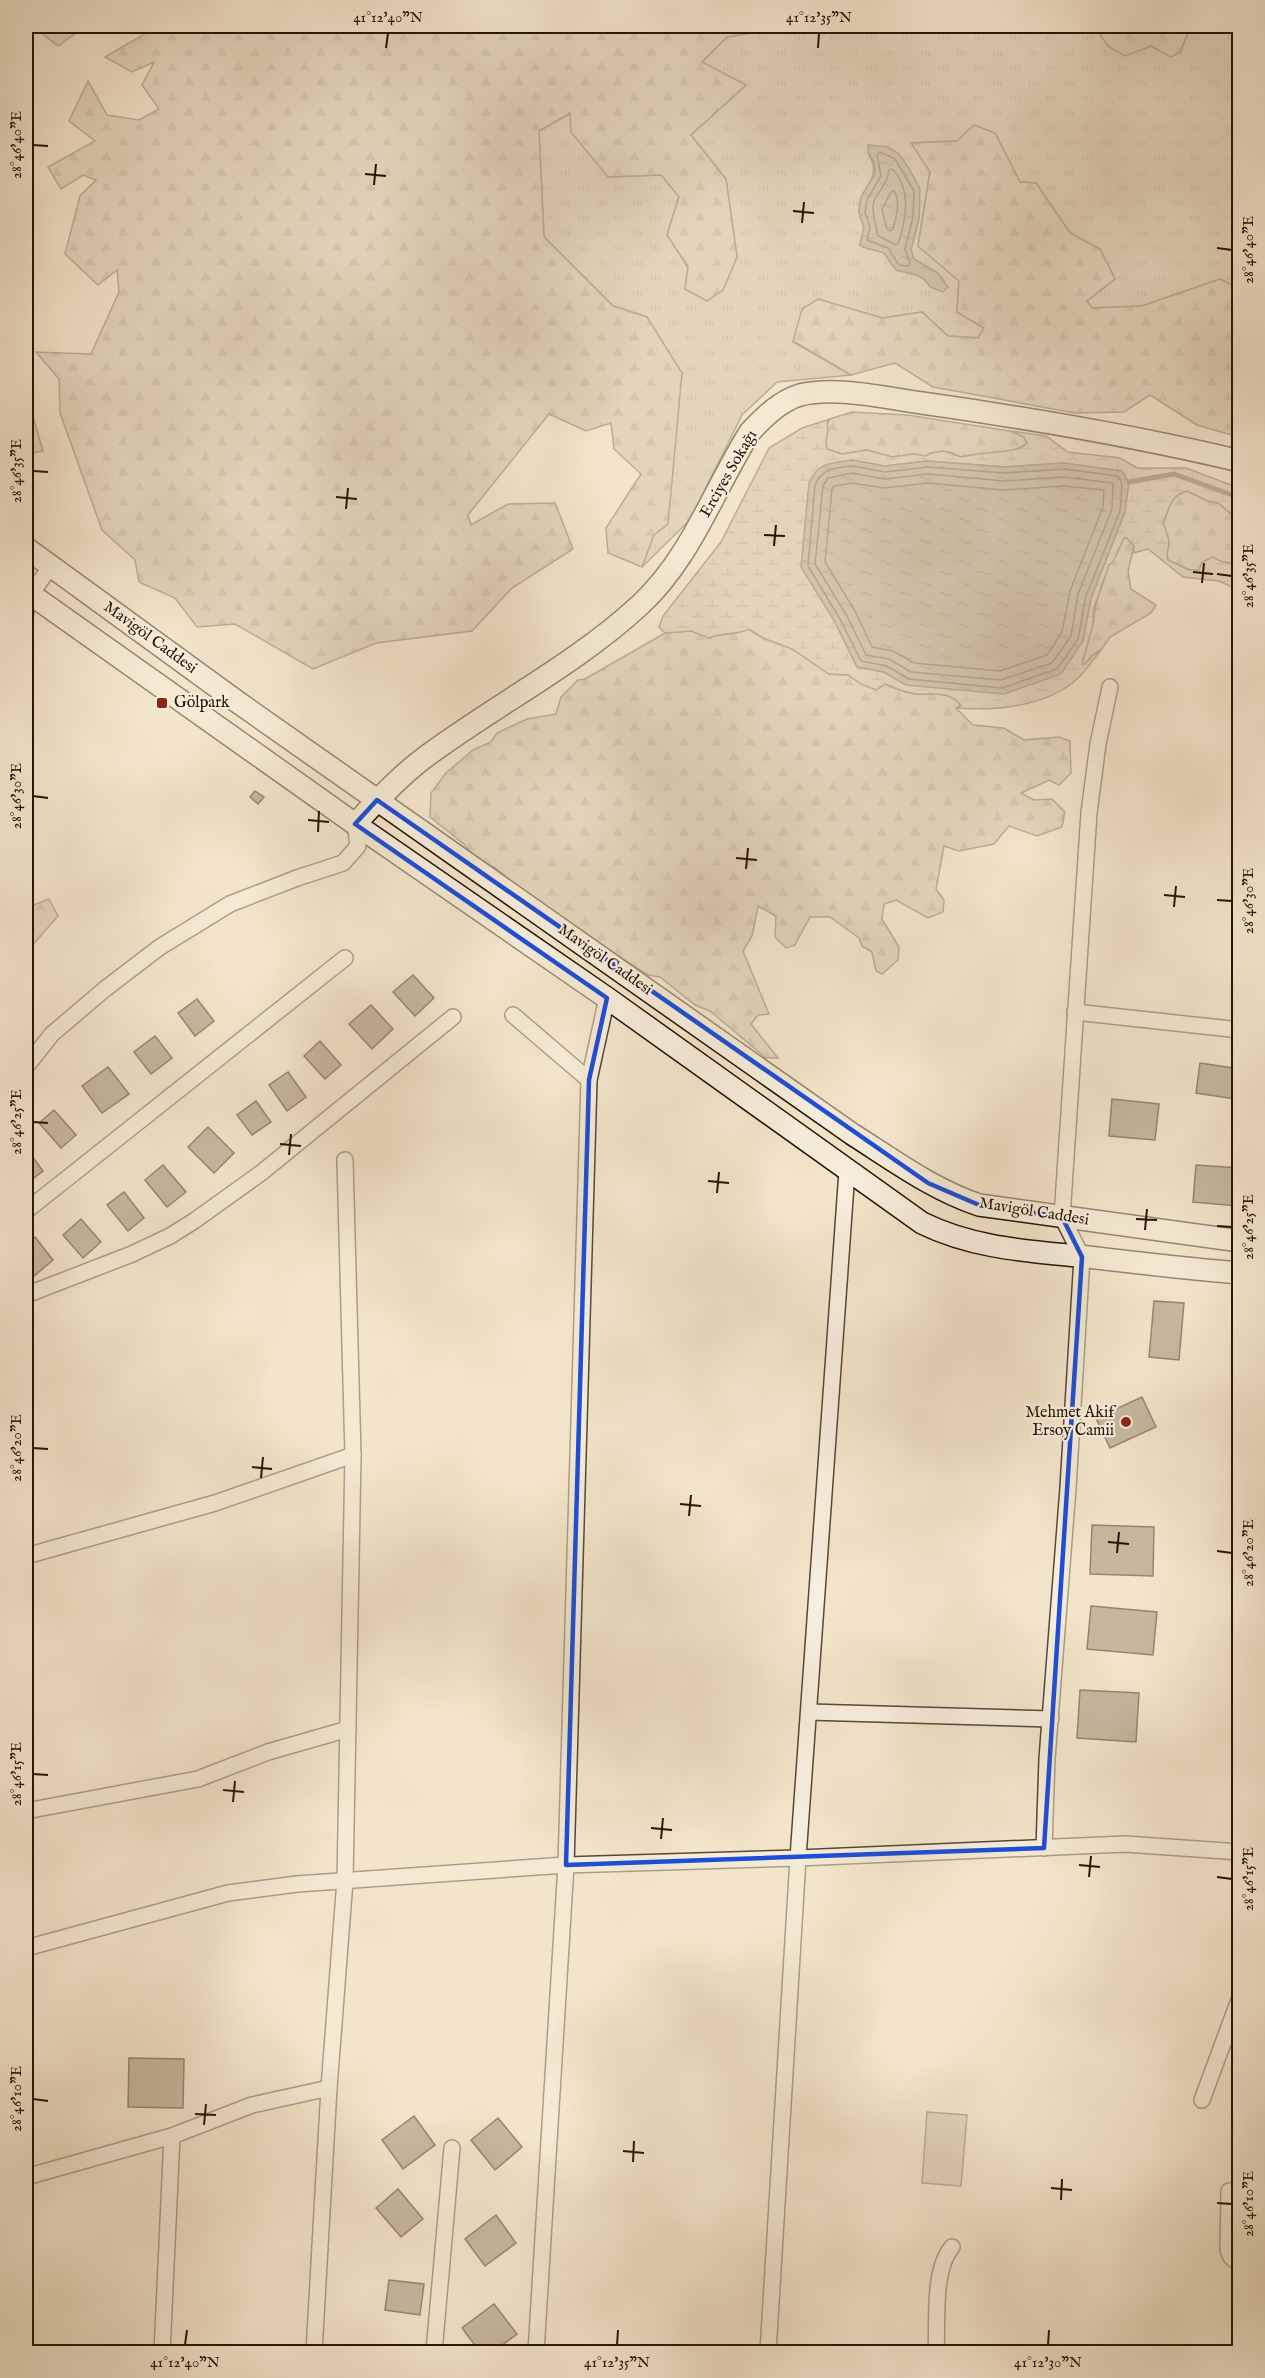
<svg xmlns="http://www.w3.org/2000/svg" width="1265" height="2378" font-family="'IM FELL English',serif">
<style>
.grass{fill:url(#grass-tufts);stroke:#7a6a56;stroke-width:1.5;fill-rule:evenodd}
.forest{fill:url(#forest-firs);stroke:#7a6a56;stroke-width:1.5}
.wetland{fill:url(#wetland-marsh);stroke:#7a6a56;stroke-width:1.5;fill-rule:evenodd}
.pitch{fill:#d0c1a9;stroke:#7a6a56;stroke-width:1.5}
.water{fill:url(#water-ripples);stroke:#776652;stroke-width:1.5}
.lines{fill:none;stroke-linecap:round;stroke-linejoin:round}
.shore{stroke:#695844;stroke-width:1.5}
.stream{stroke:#776652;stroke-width:5}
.building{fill:#90806b;stroke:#251302;stroke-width:1.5}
.street-casing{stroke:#584834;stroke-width:18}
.secondary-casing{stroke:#251302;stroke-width:24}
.street{stroke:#f7eedd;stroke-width:15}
.secondary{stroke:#f7eedd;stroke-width:21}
.marked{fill:none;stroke:#1d4ed8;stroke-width:4.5;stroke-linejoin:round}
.ticks{fill:none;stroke:#251302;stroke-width:2}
.poi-dot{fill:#8f2418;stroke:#f7eedd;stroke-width:2}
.labels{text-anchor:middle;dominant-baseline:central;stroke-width:4.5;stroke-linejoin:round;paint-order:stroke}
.street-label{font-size:16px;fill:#251302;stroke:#f7eedd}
.poi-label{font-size:16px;fill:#251302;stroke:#f7eedd;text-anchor:start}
.neatline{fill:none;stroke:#251302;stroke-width:2}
.ticks-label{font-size:15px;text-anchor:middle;fill:#251302}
</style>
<defs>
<pattern id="grass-tufts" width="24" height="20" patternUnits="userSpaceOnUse" patternTransform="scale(1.5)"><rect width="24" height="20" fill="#d0c1a9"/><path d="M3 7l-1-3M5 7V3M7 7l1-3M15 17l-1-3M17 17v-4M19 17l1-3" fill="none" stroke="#b2a590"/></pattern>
<pattern id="forest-firs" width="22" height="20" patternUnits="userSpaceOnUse" patternTransform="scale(1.5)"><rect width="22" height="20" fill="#d0c1a9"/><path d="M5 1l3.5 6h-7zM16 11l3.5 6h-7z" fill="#b2a590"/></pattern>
<pattern id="wetland-marsh" width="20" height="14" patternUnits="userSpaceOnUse" patternTransform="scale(1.5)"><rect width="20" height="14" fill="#d0c1a9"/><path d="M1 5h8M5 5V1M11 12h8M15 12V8" fill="none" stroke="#b2a590"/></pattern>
<pattern id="water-ripples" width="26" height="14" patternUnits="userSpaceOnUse" patternTransform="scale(1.5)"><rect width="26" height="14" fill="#ad9e87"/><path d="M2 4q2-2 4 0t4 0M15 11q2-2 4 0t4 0" fill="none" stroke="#8d806c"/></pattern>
</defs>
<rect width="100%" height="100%" fill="#f3e5cb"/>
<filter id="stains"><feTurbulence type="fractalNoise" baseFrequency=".00333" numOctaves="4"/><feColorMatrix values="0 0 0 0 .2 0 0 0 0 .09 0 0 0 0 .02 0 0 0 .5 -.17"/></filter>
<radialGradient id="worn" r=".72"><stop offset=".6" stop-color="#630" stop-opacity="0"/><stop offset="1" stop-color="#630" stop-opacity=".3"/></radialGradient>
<path class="grass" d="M785 26H1094L1109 47 1151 46 1180 52 1191 26H1239L1240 173 1235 211 1239 220V310L1234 286 1220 279 1142 306 1092 308 1087 301 1115 279 1100 249 1070 233 1036 183 1020 182 995 133 957 141 912 143 930 172 918 246 959 281 957 312 984 328 978 338 948 336 922 312 882 318 818 299 793 342 851 375 777 382 742 415 690 520 642 567 654 535 647 317 613 306 544 237 539 131 571 113 608 177 661 175 679 196 667 235 688 267 685 289 723 290 737 257 726 179 691 135 745 86 701 63 727 37 782 28ZM868 153 919 218 911 250 914 259 938 273 948 287 920 276 896 270 884 253 860 245C861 239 865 231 863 225 862 221 859 216 859 211 858 185 885 181 868 153Z"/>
<g class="forest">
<path d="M33 26H86L58 46Z"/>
<path d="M154 26H785L783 28 727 37 702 62 746 85 691 135 726 179 737 257 723 290 707 301 685 289 688 267 667 235 679 197 661 175 608 177 571 132 570 113 539 131 544 237 613 306 647 317 682 373 668 524 654 535 642 567 608 553 606 528 641 474 614 449 611 423 586 431 549 414 468 515 471 525 508 504 555 503 573 549 512 588 472 631 376 643 313 669 235 624 197 627 175 598 139 582 135 560 102 530 60 413 59 379 36 352 91 354 119 292 117 270 98 285 65 254 80 196 96 180 83 175 61 189 48 167 95 141 69 121 88 81 107 115 139 120 159 109 142 85 154 62 132 72 105 57 148 32Z"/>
<path d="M1094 26H1191L1180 52 1171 57 1151 46 1125 56 1109 47Z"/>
<path d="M974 125 995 133 1020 182 1036 183 1070 233 1100 249 1115 279 1087 301 1092 308 1142 306 1220 279 1234 286 1240 310 1239 437 1197 425 1150 395 1124 412 1075 413 933 387 895 363 851 375 793 341 802 309 818 299 882 318 922 312 948 336 978 338 984 328 957 312 959 281 918 246 930 172 911 143 957 141Z"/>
<path d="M26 392 43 451 26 454Z"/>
<path d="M852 412 907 415 1010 431 1024 437 1027 443C1010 457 981 452 961 457L950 452 931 453 926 456 914 454 892 457 867 450 842 454 827 449C825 442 825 425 830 419Z"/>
<path d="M1187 491 1208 501 1218 503 1229 512 1239 515V568C1222 555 1216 567 1199 570 1189 572 1177 564 1168 560L1166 553 1169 545 1163 522C1171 508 1168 497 1187 491Z"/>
<path d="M1124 538H1127L1134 546 1128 571 1131 589 1156 605 1151 613 1110 637 1101 650 1093 655 1085 664 1082 665 1093 624 1096 603 1109 565Z"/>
<path d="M748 629 763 638 792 649 829 674 848 675 876 690 885 684C894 688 907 693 917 694 932 695 951 690 961 706L956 708 973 725 1004 728 1024 740 1059 737 1070 741 1071 773 1059 785 1049 780 1021 793 1034 800 1052 799 1065 812 1062 827 1037 836 1009 826 994 844 959 851 944 846 936 889 944 900 943 912 928 918 896 900 884 904 882 919 899 947 898 960 882 974 876 971 872 952 862 946 859 938 830 917H810L795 945 786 948 775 937 776 916 758 906 752 936 743 951 769 1014 758 1015 751 1024 778 1058H766L710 1011 695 1005 660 977 648 975 547 911 494 867 476 860 465 845 430 817 431 793 446 773 473 750 491 742 497 733 527 719 556 714 561 697 578 680 585 679 665 633 691 631 709 638C721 632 735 636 748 629Z"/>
<path d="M49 899 58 916 32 946H26V905L31 906Z"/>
</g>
<path class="wetland" d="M830 419 827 423C830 432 824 440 827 449L842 454 867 450 892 457 914 454 926 456 931 453 944 451 961 457 977 454 1007 451 1021 448 1027 443 1024 437 1010 431 1046 436 1068 452 1120 458 1137 468H1186L1239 488V515L1229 512 1218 503 1208 501 1187 491C1168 497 1171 508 1163 522 1165 529 1169 536 1169 544 1168 550 1166 553 1168 560L1189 570H1199L1202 562 1213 557C1221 564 1231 561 1239 568V590L1219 581 1183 577 1148 549 1133 553 1134 546 1127 538H1124L1113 562 1109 565 1093 611V624L1082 664H1085L1093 655 1101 650C1093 660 1086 671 1077 679 1046 707 995 711 956 708L961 706C951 690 932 695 917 694 907 693 894 688 885 684L876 690 861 684 848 675 829 674 792 649 763 638 749 629C735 636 721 632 709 638L691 631 665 633 659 627 663 616 721 542 769 448 802 428ZM851 460 885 466 927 461 1005 467 1064 463 1125 512 1091 598 1083 641 906 685 884 672 857 667 835 622Z"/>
<path class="pitch" d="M927 2112 967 2115 961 2186 922 2183Z"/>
<g class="water">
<path d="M868 145 888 147 899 154 908 167 920 189 919 218 911 250 914 259 938 273 948 287 943 292 930 287C923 274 909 273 896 270L884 253 863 247 860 245 864 227 859 213 861 197 875 174 874 162 868 153Z"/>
<path d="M851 460 885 466 927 461 1005 467 1064 463 1122 471 1129 482 1125 512 1091 598 1083 641 1061 674 1004 694 906 685 884 672 857 667 835 622 801 567 809 483C819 461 830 464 851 460Z"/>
</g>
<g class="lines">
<g class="shore">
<path d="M880 152 895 159 914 191 913 217 905 249 910 263 908 266 899 265 888 248 867 240 870 227 865 212 867 200 881 176 877 155Z"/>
<path d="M892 169C912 189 906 218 899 242L896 245 877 235C877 224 870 212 874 201 879 190 888 183 889 170Z"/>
<path d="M894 191C901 201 896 218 893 229L890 231 887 229 882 210 891 192Z"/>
<path d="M852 466 885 472 928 467 1004 473 1064 469 1118 476 1122 484 1120 511 1086 596 1078 639 1057 669 1002 688 909 679 887 666 861 661 840 619 808 566 815 485C822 468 835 468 852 466Z"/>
<path d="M852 473 884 479 928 474 1004 481 1063 477 1113 483 1112 509 1078 594 1071 636 1052 663 1001 680 911 672 889 659 866 655 847 616 815 564 823 486 828 478Z"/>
<path d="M852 483 884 488 928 483 1003 490 1063 486 1104 490 1103 507 1070 591 1062 632 1047 655 1000 671 914 663 893 651 872 647 855 611 825 562 832 489 834 486Z"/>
</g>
<path class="stream" d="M1129 482 1174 474 1240 498"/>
</g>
<g class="building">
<path d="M255 791 264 797 258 804 250 797Z"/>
<path d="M413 975 434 998 415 1016 393 992Z"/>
<path d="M197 999 214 1021 195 1036 178 1013Z"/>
<path d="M371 1005 393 1029 372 1049 349 1024Z"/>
<path d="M155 1036 172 1058 151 1074 134 1052Z"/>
<path d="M320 1041 341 1065 325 1079 304 1056Z"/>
<path d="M1200 1063 1239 1069 1235 1099 1196 1093Z"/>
<path d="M108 1067 129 1094 102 1113 82 1086Z"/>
<path d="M288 1072 306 1097 287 1111 269 1085Z"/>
<path d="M1112 1099 1159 1104 1155 1140 1109 1136Z"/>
<path d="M256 1101 271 1122 252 1135 237 1115Z"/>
<path d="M54 1110 76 1135 61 1148 39 1123Z"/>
<path d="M208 1127 234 1153 214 1173 188 1147Z"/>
<path d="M27 1149 43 1171 26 1184V1150Z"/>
<path d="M163 1165 186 1192 167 1207 145 1180Z"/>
<path d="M1196 1165 1240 1168 1238 1206 1193 1202Z"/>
<path d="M124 1192 144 1218 128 1231 107 1205Z"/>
<path d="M81 1219 101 1242 83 1258 63 1235Z"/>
<path d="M35 1237 53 1260 33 1277 26 1269V1245Z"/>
<path d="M1154 1301 1184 1303 1179 1360 1149 1357Z"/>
<path d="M1142 1397 1156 1427 1110 1448 1096 1418Z"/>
<path d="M1092 1525 1154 1527 1153 1576 1090 1574Z"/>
<path d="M1091 1606 1157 1612 1153 1655 1087 1649Z"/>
<path d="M1080 1690 1139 1693 1136 1742 1077 1738Z"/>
<path d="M129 2058 184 2059 183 2108 128 2107Z"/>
<path d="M414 2116 435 2145 403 2169 382 2140Z"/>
<path d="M498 2118 522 2147 495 2170 471 2140Z"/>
<path d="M398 2189 423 2219 401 2237 376 2208Z"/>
<path d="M496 2215 516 2243 485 2266 465 2239Z"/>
<path d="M389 2280 424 2284 420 2315 385 2310Z"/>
<path d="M494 2304 517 2334 493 2352H480L462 2328Z"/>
</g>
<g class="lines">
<defs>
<g id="street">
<path d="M26 612 31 594 51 566"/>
<path d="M1075 1012 1240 1030"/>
<path d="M513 1015 589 1080"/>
<path d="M26 1067 52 1034 105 989 160 947 230 904 297 878 343 863 358 846 355 824"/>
<path d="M26 1211 345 958"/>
<path d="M26 1295 132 1254 170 1236 194 1221 261 1173 453 1017"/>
<path d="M26 1556 215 1503 353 1455"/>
<path d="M809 1712 1051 1719"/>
<path d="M26 1811 198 1779 268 1752 348 1729"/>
<path d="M1044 1848 1047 1759 1068 1488 1082 1257 1062 1217 1089 813 1098 744 1110 687"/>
<path d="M26 1948 228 1893 297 1884 566 1865 798 1858 1125 1844 1240 1852"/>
<path d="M1202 2100 1240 1997"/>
<path d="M26 2177 172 2136 252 2105 329 2088"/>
<path d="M1229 2191 1228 2250 1231 2257 1240 2264"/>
<path d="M162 2352 172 2136"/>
<path d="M314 2352 329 2088 345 1880 353 1455 345 1160"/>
<path d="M434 2352 452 2148"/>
<path d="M536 2352 566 1865 589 1080 607 998"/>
<path d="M768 2352 798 1858 847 1171"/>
<path d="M936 2352C938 2322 932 2271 952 2247"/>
</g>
<g id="secondary">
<path d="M26 548 239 703 852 1134C893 1160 932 1189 979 1205L1240 1241"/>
<path d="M26 591 355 824 607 998 922 1223C975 1249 1030 1251 1088 1257 1138 1263 1189 1269 1240 1273"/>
<path d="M355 824C377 801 399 777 424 758 495 705 575 665 640 605 691 558 714 489 750 432 764 417 780 401 800 395 836 386 886 398 922 403 1028 418 1135 436 1240 461"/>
</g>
</defs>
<use href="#street" class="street-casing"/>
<use href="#secondary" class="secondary-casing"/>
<use href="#street" class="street"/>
<use href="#secondary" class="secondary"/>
</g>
<path d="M0 0H1265V2378H0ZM377 800 928 1183 979 1205 1062 1217 1082 1257 1044 1848 566 1865 589 1080 607 998 355 824Z" fill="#f3e5cb" fill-opacity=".55" fill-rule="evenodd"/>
<path class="marked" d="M377 800 928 1183 979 1205 1062 1217 1082 1257 1044 1848 566 1865 589 1080 607 998 355 824Z"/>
<path class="ticks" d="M386 48 388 33M818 48 819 33M33 145 48 146M365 174 386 176M374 185 376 164M793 211 814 213M802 223 804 202M1217 248 1232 250M33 471 48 472M336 497 357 499M346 509 348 488M764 535 785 536M774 546 776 525M1193 572 1213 574M1217 574 1232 576M1202 583 1204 563M33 796 48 798M308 820 329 822M318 832 319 811M736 858 757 860M746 869 748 848M1164 895 1185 897M1217 900 1232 901M1174 907 1176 886M33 1122 48 1123M280 1144 301 1146M289 1155 291 1134M708 1181 729 1183M717 1193 719 1172M1136 1219 1157 1220M1217 1226 1232 1227M1145 1230 1147 1209M33 1448 48 1449M252 1467 272 1469M261 1478 263 1457M680 1504 701 1506M689 1516 691 1495M1108 1542 1129 1544M1217 1551 1232 1553M1117 1553 1119 1532M33 1774 48 1775M223 1790 244 1792M233 1802 235 1781M651 1828 672 1830M661 1839 663 1818M1079 1865 1100 1867M1089 1877 1091 1856M1217 1877 1232 1879M33 2099 48 2101M195 2114 216 2115M204 2125 206 2104M623 2151 644 2153M633 2162 634 2141M1051 2188 1072 2190M1061 2200 1062 2179M1217 2203 1232 2204M185 2345 187 2330M617 2345 618 2330M1048 2345 1049 2330"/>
<g class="poi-dot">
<rect x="156" y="697" width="12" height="12" rx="3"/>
<circle cx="1126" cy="1422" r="6"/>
</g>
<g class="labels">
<g class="street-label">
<text transform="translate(729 474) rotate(-60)">Erciyes Sokağı</text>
<text transform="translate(150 638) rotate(36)">Mavigöl Caddesi</text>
<text transform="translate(605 960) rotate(35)">Mavigöl Caddesi</text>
<text transform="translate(1034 1212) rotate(9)">Mavigöl Caddesi</text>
</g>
<g class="poi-label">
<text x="174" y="703">Gölpark</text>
<text x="1114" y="1413" text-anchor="end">Mehmet Akif<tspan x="1114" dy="18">Ersoy Camii</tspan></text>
</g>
</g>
<rect width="1265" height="2378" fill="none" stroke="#f3e5cb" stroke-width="66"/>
<rect x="33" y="33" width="1199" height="2312" class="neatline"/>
<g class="ticks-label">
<text x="388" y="22">41°12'40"N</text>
<text x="819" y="22">41°12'35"N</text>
<text transform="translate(16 145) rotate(-90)" y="5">28°46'40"E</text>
<text transform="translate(1248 250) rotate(-90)" y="5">28°46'40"E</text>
<text transform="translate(16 471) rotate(-90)" y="5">28°46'35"E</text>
<text transform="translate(1248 576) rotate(-90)" y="5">28°46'35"E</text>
<text transform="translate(16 796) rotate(-90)" y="5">28°46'30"E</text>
<text transform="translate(1248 901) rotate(-90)" y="5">28°46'30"E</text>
<text transform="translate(16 1122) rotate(-90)" y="5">28°46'25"E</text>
<text transform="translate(1248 1227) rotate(-90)" y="5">28°46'25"E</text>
<text transform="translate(16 1448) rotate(-90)" y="5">28°46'20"E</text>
<text transform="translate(1248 1553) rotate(-90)" y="5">28°46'20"E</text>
<text transform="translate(16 1774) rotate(-90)" y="5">28°46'15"E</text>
<text transform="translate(1248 1879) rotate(-90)" y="5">28°46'15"E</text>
<text transform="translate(16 2099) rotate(-90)" y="5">28°46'10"E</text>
<text transform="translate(1248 2204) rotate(-90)" y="5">28°46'10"E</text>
<text x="185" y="2367">41°12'40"N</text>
<text x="617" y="2367">41°12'35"N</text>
<text x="1048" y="2367">41°12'30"N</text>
</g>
<rect width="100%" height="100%" filter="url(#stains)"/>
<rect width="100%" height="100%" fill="url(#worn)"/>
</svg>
